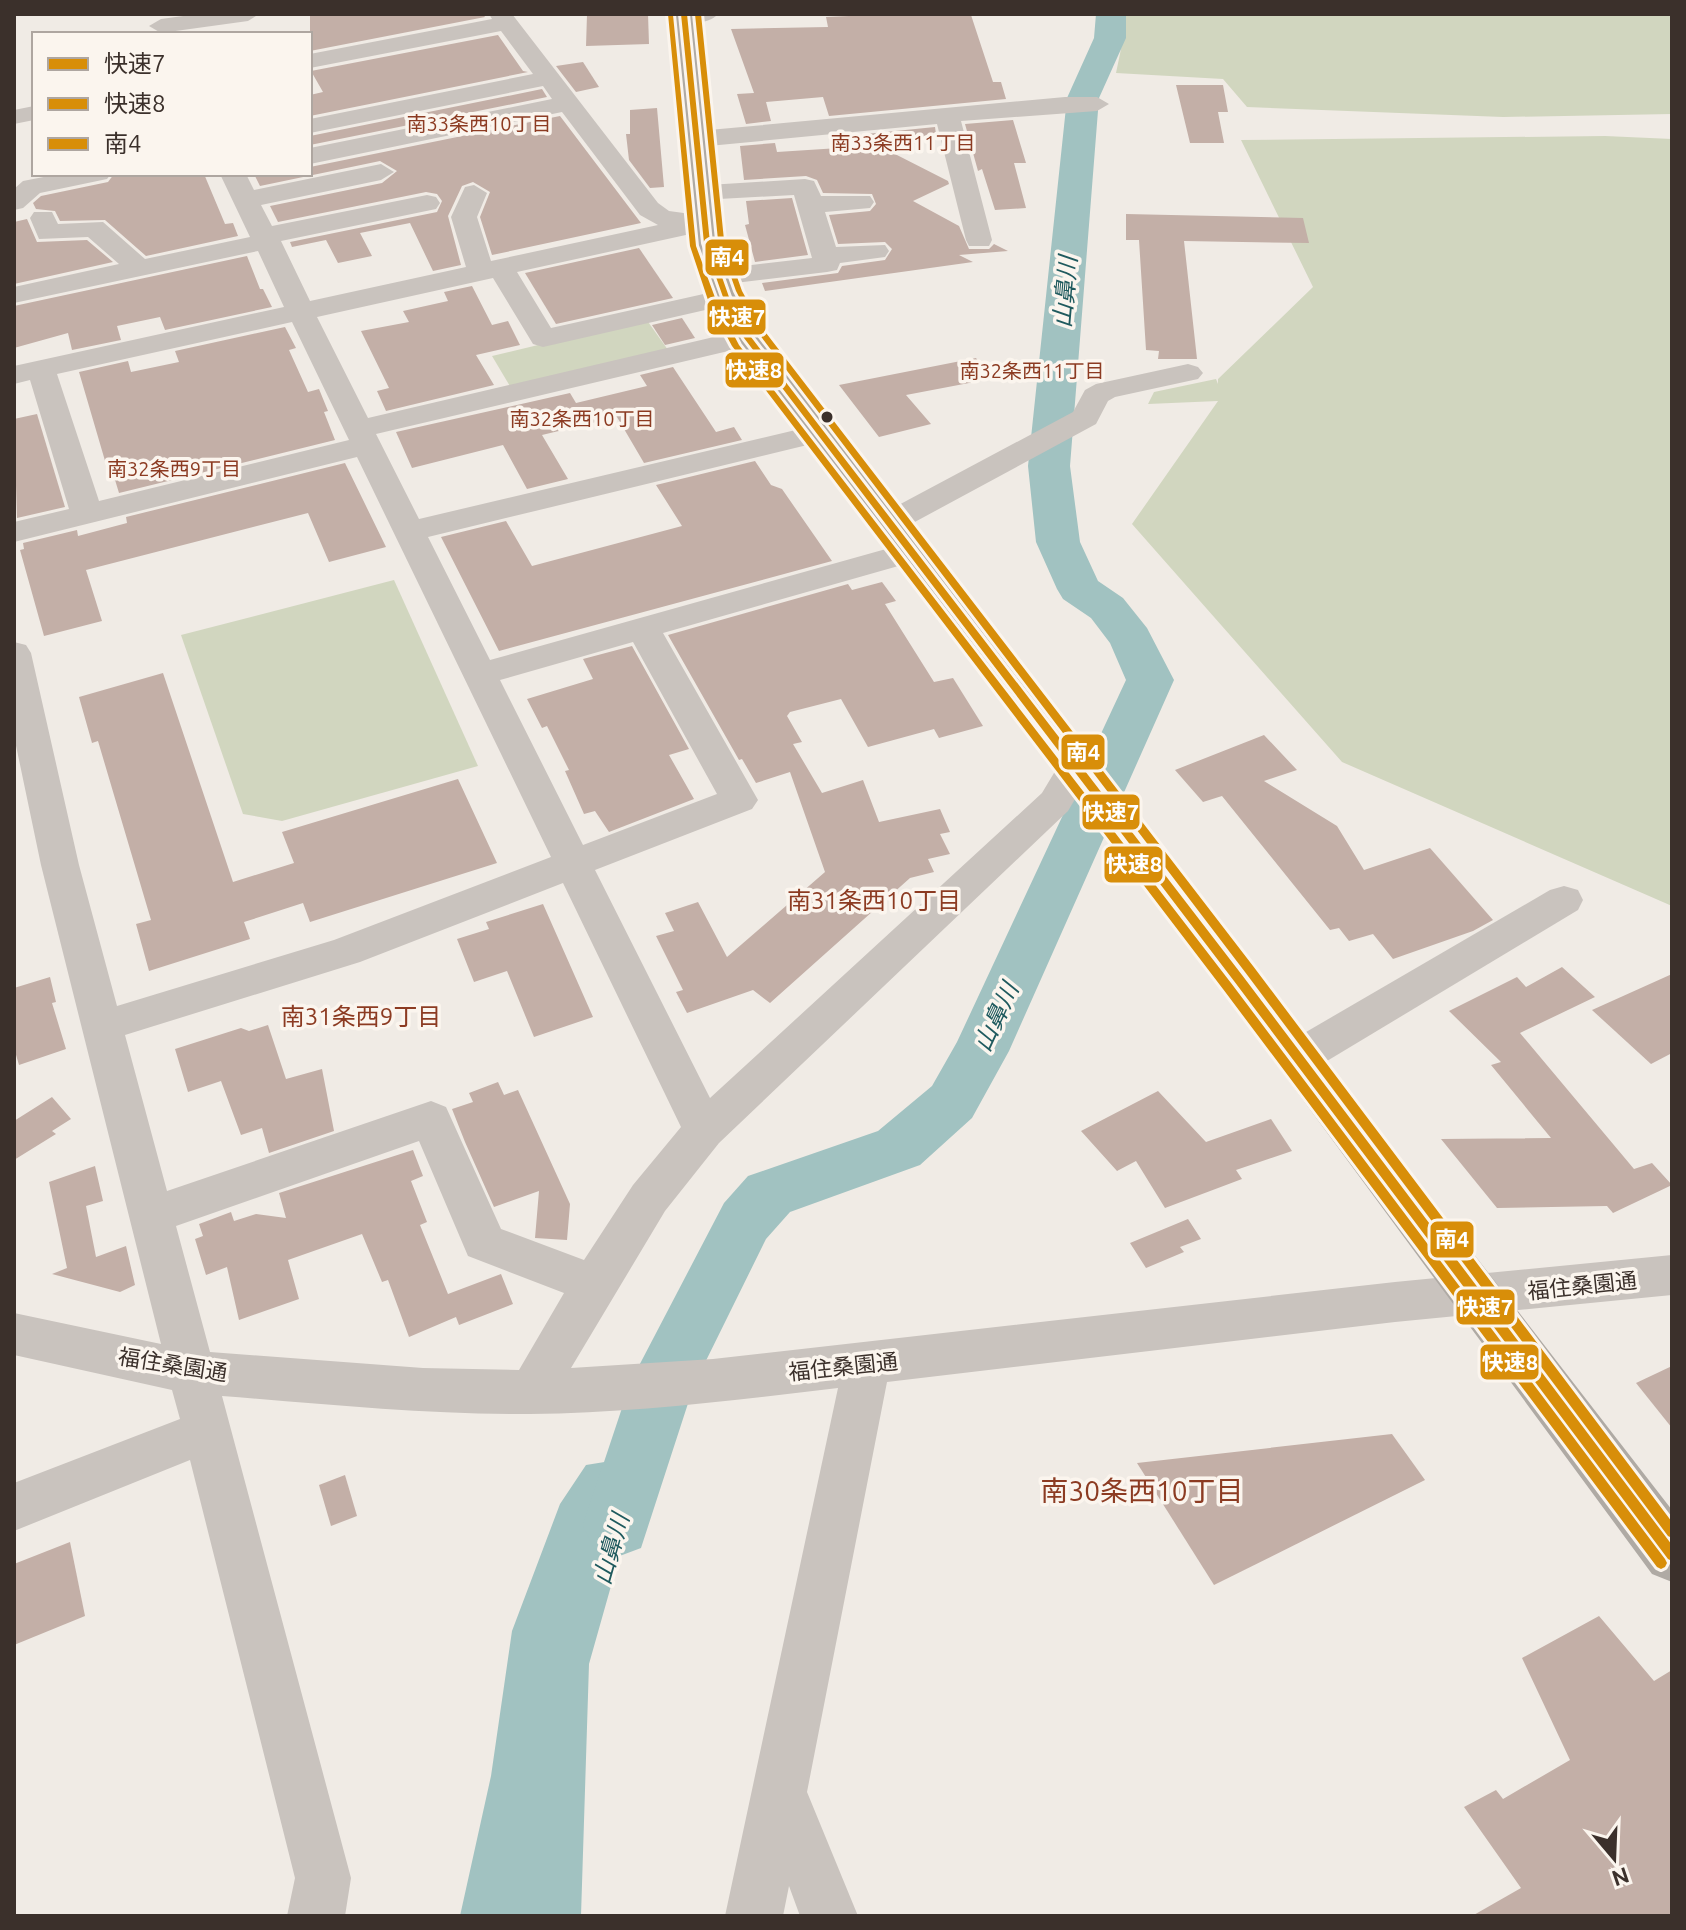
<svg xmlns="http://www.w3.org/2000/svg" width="1686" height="1930" font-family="Ubuntu,'Noto Sans JP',sans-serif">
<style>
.green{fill:#d1d6bf}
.water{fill:#a1c2c1}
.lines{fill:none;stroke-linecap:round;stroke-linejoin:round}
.river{fill:#a1c2c1;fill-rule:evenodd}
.building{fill:#c3afa7}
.minor{fill:#c9c3be;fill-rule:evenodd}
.highway{fill:#afaaa4;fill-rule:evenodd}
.bus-1-casing{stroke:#fbf5ee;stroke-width:6}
.bus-2-casing{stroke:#fbf5ee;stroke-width:6}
.bus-3-casing{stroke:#fbf5ee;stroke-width:6}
.bus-1{fill:#d88e09;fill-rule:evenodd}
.bus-2{fill:#d88e09;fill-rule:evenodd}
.bus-3{fill:#d88e09;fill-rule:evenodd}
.bus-dot{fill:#3b302b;stroke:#fbf5ee;stroke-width:3}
.labels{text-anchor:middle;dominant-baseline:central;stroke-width:7;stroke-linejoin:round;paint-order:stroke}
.far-neighbourhood-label{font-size:20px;fill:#8c3b22;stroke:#fbf5ee}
.street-label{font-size:22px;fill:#3b302b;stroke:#fbf5ee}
.water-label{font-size:24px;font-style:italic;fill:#1f5a5e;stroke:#fbf5ee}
.neighbourhood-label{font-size:24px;fill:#8c3b22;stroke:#fbf5ee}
.near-neighbourhood-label{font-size:28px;fill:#8c3b22;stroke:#fbf5ee}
.line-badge{stroke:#fbf5ee;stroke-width:3}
.badge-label{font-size:22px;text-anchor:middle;font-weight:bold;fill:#fff}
</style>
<rect width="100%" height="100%" fill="#f0ebe5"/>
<g class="green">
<path d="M1125 14H1672V114L1503 117 1247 107 1223 79 1116 73 1126 25Z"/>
<path d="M1605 136 1672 139V906L1342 762 1132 524 1218 401 1148 404 1154 392 1216 379 1218 384V379L1313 287 1241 140Z"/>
<path d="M646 319 668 350 511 388 492 356Z"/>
<path d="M394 580 478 766 282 821 243 814 181 635Z"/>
</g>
<path class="water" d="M648 1455 589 1664 581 1916H460L491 1776 512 1631 560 1504 586 1465Z"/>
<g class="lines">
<path class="river" d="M1096 14H1126V38L1099 98 1070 466 1080 542 1098 581 1123 598 1147 628 1174 680 1009 1051 972 1118 920 1165 790 1212 766 1239 694 1385 641 1548 617 1557 593 1548 583 1525 631 1381 724 1203 748 1176 878 1131 932 1086 957 1042 1126 680 1110 643 1091 618 1063 599 1057 589 1036 542 1028 466 1067 98 1094 38Z"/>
</g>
<g class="building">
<path d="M310 14H483L485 17 310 51Z"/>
<path d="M587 14H648L649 44 586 46Z"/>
<path d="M894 14 971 15 993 82H1001L1006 99 829 116 823 97 766 102 771 121 746 124 737 94 754 93 731 29 828 27 826 17Z"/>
<path d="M498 35 523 71 528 72 310 116V95L323 92 311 71Z"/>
<path d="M583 62 599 87 576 92 556 66Z"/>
<path d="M1176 85H1223L1228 112H1218L1224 143H1190Z"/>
<path d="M542 89 547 97 310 145V136Z"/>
<path d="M657 108 664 187 650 188 629 160 626 134H630V110Z"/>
<path d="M560 116 641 223 492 255 480 217 490 192 473 182 462 186 448 216 461 265 433 271 410 223 360 233 372 256 338 263 326 240 292 247 290 242 437 212 442 201 437 194 426 192 278 222 270 206 382 183 397 171 380 161 260 186 254 174H310V167Z"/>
<path d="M1013 120 1026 163H1014L1026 208 995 210 982 169 978 171 965 124Z"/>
<path d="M935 127 936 134 893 153 948 181 949 184 913 201 959 226 969 249H989L994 244 1008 251 959 255 973 262 765 291 762 283 838 273 842 266 885 260 892 249 885 242 838 244 829 215 870 211 876 204 872 194 823 193 817 180 806 176 744 180 740 146 775 143 777 152 839 148 836 137Z"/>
<path d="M114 174H204L225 224 233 223 238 236 146 256 105 220 60 221 55 211 36 209 33 203 41 196 108 182Z"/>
<path d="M792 198 808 255 755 262 745 225 749 224 746 201Z"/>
<path d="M1126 214 1303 218 1309 243 1184 241 1197 359H1158L1159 351 1146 350 1139 240H1126Z"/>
<path d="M27 219 37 242 87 240 113 262 14 284V222Z"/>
<path d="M639 248 673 298 556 324 525 273Z"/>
<path d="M247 256 260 289H263L272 307 165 330 160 317 117 326 121 340 72 350 68 333 14 348V306Z"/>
<path d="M472 286 492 325 508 321 520 345 476 355 494 385 386 411 377 391 389 388 361 331 409 322 403 311 448 301 444 292Z"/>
<path d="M682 318 695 338 665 345 652 325Z"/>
<path d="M285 327 296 348 289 350 308 392 319 389 328 411 324 412 335 440 119 493 112 470 108 471 79 372 128 361 131 372 179 362 175 351Z"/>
<path d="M976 358 990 379 906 395 931 424 879 437 839 385Z"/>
<path d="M673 367 716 432 734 427 742 440 644 463 617 417 542 435 568 479 527 489 503 445 412 468 396 432 570 393 576 403 647 386 640 375Z"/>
<path d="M37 414 65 507 17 518 14 419Z"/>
<path d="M755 461 771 485 782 489 832 561 499 651 441 537 506 521 532 566 682 526 656 485Z"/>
<path d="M345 463 386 547 329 562 308 513 86 570 102 621 44 636 20 550 24 549 23 543 77 530 78 536 127 523 126 517Z"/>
<path d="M882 582 896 601 885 604 934 682 953 678 983 726 939 738 934 729 868 747 841 699 790 712 787 716 802 742 793 744 822 793 863 780 879 822 940 809 950 832 940 834 950 854 928 859 934 872 910 878 770 1003 753 990 687 1013 676 992 683 990 656 936 674 931 665 913 698 902 727 957 825 872 790 772 756 783 742 759 739 760 668 635 848 584 852 590Z"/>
<path d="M632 646 689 749 669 755 694 799 609 832 595 811 584 814 565 771 569 770 547 726 542 728 527 699 593 679 583 659Z"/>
<path d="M163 673 233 882 294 863 282 832 458 779 497 863 310 922 303 903 244 922 250 939 149 971 136 924 151 920 98 741 92 743 79 697Z"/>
<path d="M1264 735 1297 770 1264 781 1337 826 1364 870 1430 848 1493 920 1473 931 1393 959 1373 934 1349 941 1339 928 1330 930 1222 796 1203 802 1175 770Z"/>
<path d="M543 904 593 1017 534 1037 507 971 474 982 457 939 489 929 486 922Z"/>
<path d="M1562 967 1595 997 1520 1033 1634 1169 1652 1163 1672 1185 1613 1213 1607 1206 1497 1208 1441 1139 1551 1138 1491 1065 1501 1062 1449 1011 1517 977 1526 987Z"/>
<path d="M1672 974V1053L1651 1064 1592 1010Z"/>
<path d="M50 977 56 1002 52 1003 66 1049 19 1065 14 1048V988Z"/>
<path d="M268 1025 286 1079 322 1069 334 1131 269 1153 262 1128 241 1135 221 1081 188 1092 175 1049 241 1028 249 1031Z"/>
<path d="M498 1082 504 1095 518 1090 570 1204 567 1240 535 1238 539 1191 494 1207 465 1142 452 1109 473 1102 469 1093Z"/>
<path d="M1158 1091 1206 1142 1271 1119 1292 1151 1236 1170 1242 1179 1165 1208 1136 1161 1117 1171 1081 1131Z"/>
<path d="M52 1097 71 1119 52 1131 56 1134 14 1160V1121Z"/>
<path d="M413 1150 423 1176 411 1181 427 1222 420 1225 448 1294 501 1274 513 1304 459 1325 456 1317 409 1337 388 1280 382 1282 362 1234 288 1260 299 1299 239 1320 227 1267 206 1275 195 1239 203 1236 199 1224 231 1212 234 1221 256 1214 286 1218 279 1193Z"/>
<path d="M95 1166 103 1201 86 1206 96 1257 126 1246 135 1285 120 1292 52 1274 67 1268 49 1182Z"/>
<path d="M1188 1219 1201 1239 1180 1247 1184 1252 1146 1268 1130 1243Z"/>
<path d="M1672 1366V1428L1636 1383Z"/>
<path d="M1392 1434 1425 1480 1214 1585 1137 1463Z"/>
<path d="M345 1475 357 1516 331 1526 319 1485Z"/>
<path d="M70 1542 85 1616 14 1645V1564Z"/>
<path d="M1599 1616 1654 1681 1672 1670V1916H1472L1521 1888 1464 1807 1496 1790 1503 1799 1570 1760 1522 1658Z"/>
</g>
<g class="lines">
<g class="minor">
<path d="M198 14H259L248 21 161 33 149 26 161 19Z"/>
<path d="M489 14H512L658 203 669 211 713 217 717 223 713 229 704 231 517 272 551 328 726 289 736 291 740 297 736 303 543 347 533 344 493 278 317 317 368 418 748 329 758 332 762 338 758 344 376 434 419 519 821 424 832 427 836 433 832 439 428 537 490 660 911 542 923 545 927 552 923 559 663 633 758 800 752 809 595 870 710 1098 1042 793 1063 758 1076 754 1089 758 1094 767 1068 811 719 1143 665 1211 571 1368 713 1359 1395 1282 1672 1255V1295L1395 1322 887 1382 807 1792 858 1916H800L789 1886 783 1916H725L838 1388C736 1400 633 1413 530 1414 427 1415 324 1404 222 1396L351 1878 345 1916H287L295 1878 190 1460 14 1531V1483L180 1419 172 1390 14 1355V1313L161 1344 41 865 14 736V642L26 645 31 653 79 865 117 1006 334 940 551 857 357 457 14 542V522L69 509 30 380 14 384V366L284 307 258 251 14 303V287L119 264 88 237 39 239 30 218 34 212H52L58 224 103 222 145 259 250 237 220 174H246L254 190 381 164 394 172 381 180 261 205 272 226 427 195 436 197 440 203 436 209 281 241 310 301 466 267 451 217 465 187 474 185 487 193 477 217 491 261 658 225 640 215 562 112 310 164V148L552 99 543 86 310 133V119L533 74 501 31 310 68V54L492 19ZM292 322 349 440 99 501 57 374ZM633 642 717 794 583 845 500 680ZM563 883 681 1127 633 1185 584 1260 501 1229 446 1107 431 1101 167 1191 125 1035 360 962ZM419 1141 468 1256 564 1293 519 1370 423 1368 210 1352 176 1226Z"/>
<path d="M718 14C709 25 682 26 673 15Z"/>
<path d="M1065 97H1097L1109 104 1097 111 961 121 992 240 989 246H969L966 240 937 124 698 147 685 139 698 131Z"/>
<path d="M34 106V120L14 124V110Z"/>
<path d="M59 174H111L107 179 40 193 23 208 14 210V189L23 181Z"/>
<path d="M805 179 814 181 821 196H870L874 202 870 208 825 212 836 247 885 245 889 251 885 257 840 263 837 270 827 272 718 285 708 283 704 277 708 271 718 269 812 258 794 195 701 200 692 198 688 192 692 186Z"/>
<path d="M1188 364 1198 367 1203 373 1198 379 1115 397 1108 401 1096 424 900 530 889 533 878 530 873 523 878 516 1073 412 1085 390 1096 384Z"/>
<path d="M1564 886 1578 890 1583 900 1578 910 1312 1070 1297 1075 1282 1070 1276 1058 1282 1046 1550 890Z"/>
</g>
<path class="highway" d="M671 14H697L722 243 741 297 762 335 1672 1510V1582L1652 1574 1222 990 732 338 711 297 692 243Z"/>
<defs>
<path id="bus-1" d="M681 14H687L710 243 729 297 751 337 1242 975 1672 1545V1561L1668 1559 1234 981 744 338 723 297 704 243Z"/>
<path id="bus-2" d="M668 14 673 15 696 246 717 303 739 345 1231 983 1665 1559 1667 1563 1665 1567 1661 1569 1657 1567 1223 989 732 346 709 303 690 246Z"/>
<path id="bus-3" d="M695 14H701L724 240 742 291 763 329 1253 966 1672 1522V1538L1668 1536 1245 972 756 330 736 291 718 240Z"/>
</defs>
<use href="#bus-1" class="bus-1-casing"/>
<use href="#bus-2" class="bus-2-casing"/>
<use href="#bus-3" class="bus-3-casing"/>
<use href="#bus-1" class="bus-1"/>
<use href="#bus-2" class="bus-2"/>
<use href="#bus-3" class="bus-3"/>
</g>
<circle class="bus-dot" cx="827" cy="417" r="7"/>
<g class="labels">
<g class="far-neighbourhood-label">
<text x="479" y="123">南33条西10丁目</text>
<text x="903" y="142">南33条西11丁目</text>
<text x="1032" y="370">南32条西11丁目</text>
<text x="582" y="418">南32条西10丁目</text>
<text x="174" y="468">南32条西9丁目</text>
</g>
<g class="street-label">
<text transform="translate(1582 1285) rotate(-6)">福住桑園通</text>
<text transform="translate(173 1364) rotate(9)">福住桑園通</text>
<text transform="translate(843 1366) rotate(-6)">福住桑園通</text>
</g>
<g class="water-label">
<text transform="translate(1065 292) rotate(-85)">山鼻川</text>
<text transform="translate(996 1017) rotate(-65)">山鼻川</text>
<text transform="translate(611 1549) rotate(-74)">山鼻川</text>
</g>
<g class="neighbourhood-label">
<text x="874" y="900">南31条西10丁目</text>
<text x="361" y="1016">南31条西9丁目</text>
</g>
<g class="near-neighbourhood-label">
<text x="1142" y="1490">南30条西10丁目</text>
</g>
</g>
<g class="line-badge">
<rect x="704" y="238" width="46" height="39" rx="8" fill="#d88e09"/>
<rect x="706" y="298" width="61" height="38" rx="8" fill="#d88e09"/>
<rect x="724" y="351" width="61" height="38" rx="8" fill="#d88e09"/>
<rect x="1060" y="733" width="46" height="38" rx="8" fill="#d88e09"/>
<rect x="1081" y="793" width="60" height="38" rx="8" fill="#d88e09"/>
<rect x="1103" y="845" width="61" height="39" rx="8" fill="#d88e09"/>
<rect x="1429" y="1220" width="46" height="39" rx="8" fill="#d88e09"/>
<rect x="1455" y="1288" width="61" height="38" rx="8" fill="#d88e09"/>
<rect x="1479" y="1343" width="61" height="38" rx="8" fill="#d88e09"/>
</g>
<g class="badge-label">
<text x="727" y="265">南4</text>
<text x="737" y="325">快速7</text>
<text x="754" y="378">快速8</text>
<text x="1083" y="760">南4</text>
<text x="1111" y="820">快速7</text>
<text x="1134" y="872">快速8</text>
<text x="1452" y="1247">南4</text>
<text x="1485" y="1315">快速7</text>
<text x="1510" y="1370">快速8</text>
</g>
<rect width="1686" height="1930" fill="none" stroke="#3b302b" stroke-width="32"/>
<rect x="32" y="32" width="280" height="144" fill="#fbf5ee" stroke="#aea6a0" stroke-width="2"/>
<rect x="48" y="58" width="40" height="12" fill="#d88e09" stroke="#aea6a0" stroke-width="2"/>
<text x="104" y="72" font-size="24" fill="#3b302b">快速7</text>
<rect x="48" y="98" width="40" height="12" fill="#d88e09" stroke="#aea6a0" stroke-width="2"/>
<text x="104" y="112" font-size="24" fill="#3b302b">快速8</text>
<rect x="48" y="138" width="40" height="12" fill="#d88e09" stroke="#aea6a0" stroke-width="2"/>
<text x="104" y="152" font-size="24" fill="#3b302b">南4</text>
<g transform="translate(1614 1858) rotate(161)" stroke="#fbf5ee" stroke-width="6" paint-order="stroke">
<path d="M0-6L14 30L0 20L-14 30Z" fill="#3b302b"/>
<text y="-12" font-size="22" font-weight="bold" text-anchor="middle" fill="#3b302b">N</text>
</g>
</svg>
